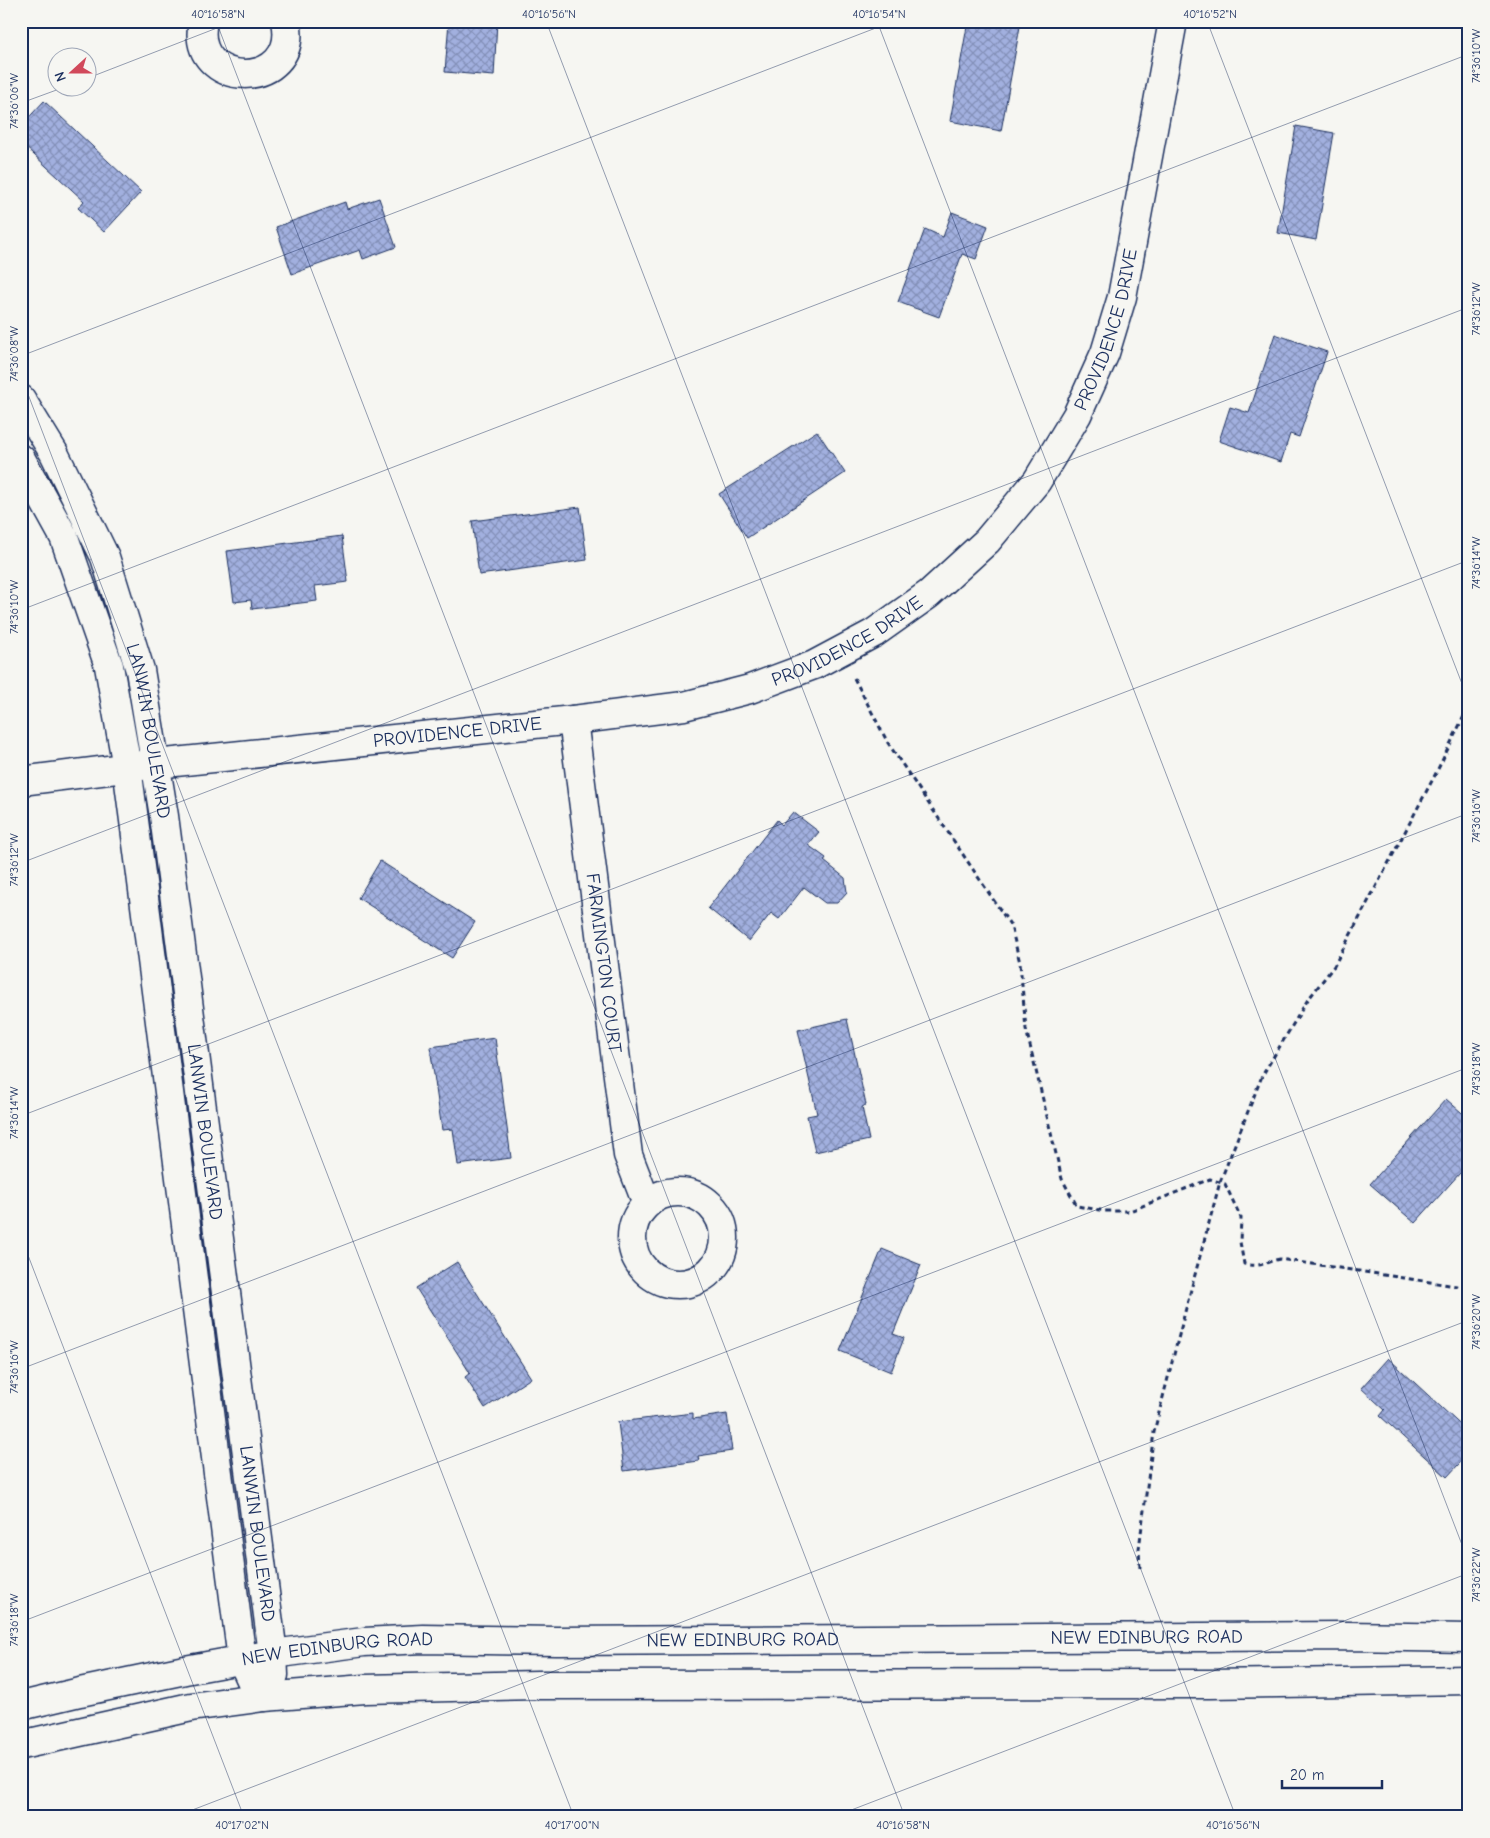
<svg xmlns="http://www.w3.org/2000/svg" width="1490" height="1838" font-family="'Comic Neue',sans-serif">
<style>
.building{fill:url(#building-cross-hatch);stroke:#1b2f5e}
.lines{fill:none;stroke-linecap:round;stroke-linejoin:round}
.minor-casing{stroke:#1b2f5e;stroke-width:31}
.major-casing{stroke:#1b2f5e;stroke-width:31}
.path{stroke:#1b2f5e;stroke-width:3;stroke-dasharray:5 4;stroke-linecap:butt}
.minor{stroke:#f6f6f2;stroke-width:28}
.major{stroke:#f6f6f2;stroke-width:28}
.ticks{fill:none;stroke:#1b2f5e;stroke-width:1;stroke-opacity:0.45}
.labels{text-anchor:middle;dominant-baseline:central;stroke-width:4;stroke-linejoin:round;paint-order:stroke}
.street-label{font-size:19px;fill:#1b2f5e;stroke:#f6f6f2}
.neatline{fill:none;stroke:#1b2f5e;stroke-width:2}
.ticks-label{font-size:12px;text-anchor:middle;fill:#1b2f5e}
</style>
<defs>
<pattern id="building-cross-hatch" width="8" height="8" patternUnits="userSpaceOnUse" patternTransform="scale(1.25)"><rect width="8" height="8" fill="#a2b0df"/><path d="M0 0l8 8M0 8l8-8" fill="none" stroke="#8390b8"/></pattern>
</defs>
<rect width="100%" height="100%" fill="#f6f6f2"/>
<filter id="ink" filterUnits="userSpaceOnUse"><feTurbulence type="fractalNoise" baseFrequency=".02" numOctaves="2"/><feDisplacementMap in="SourceGraphic" scale="10" xChannelSelector="R" yChannelSelector="G"/><feConvolveMatrix kernelMatrix="1 2 1 2 8 2 1 2 1" color-interpolation-filters="sRGB"/></filter>
<g filter="url(#ink)">
<g class="building">
<path d="M449 21H497L494 76 445 72Z"/>
<path d="M968 21H1021L1001 131 950 121Z"/>
<path d="M44 101 141 192 104 232 78 208 84 201 21 143V126Z"/>
<path d="M1296 126 1334 133 1316 240 1278 233Z"/>
<path d="M379 198 396 247 363 259 360 250 292 274 276 227 345 202 347 209Z"/>
<path d="M952 212 988 226 976 259 962 254 939 317 898 302 925 229 943 237Z"/>
<path d="M1275 334 1327 352 1299 437 1290 434 1281 462 1219 441 1230 407 1249 413Z"/>
<path d="M817 431 845 473 747 538 719 494Z"/>
<path d="M580 507 587 560 479 575 472 521Z"/>
<path d="M342 536 348 582 315 586 317 601 252 609 251 600 234 602 227 551Z"/>
<path d="M793 812 819 832 808 845 826 858 824 861 845 878 847 892 837 903H825L804 887 779 919 771 913 749 941 708 908 777 820 782 825Z"/>
<path d="M380 861 475 922 452 958 358 898Z"/>
<path d="M847 1019 866 1105 862 1107 869 1140 815 1152 807 1116 817 1114 798 1030Z"/>
<path d="M495 1038 511 1158 458 1165 453 1129 442 1130 430 1047Z"/>
<path d="M1446 1099 1469 1119V1163L1415 1223 1370 1184Z"/>
<path d="M882 1249 921 1265 893 1334 904 1338 891 1372 840 1351Z"/>
<path d="M457 1262 531 1378 485 1408 465 1377 470 1373 416 1288Z"/>
<path d="M1388 1358 1469 1433V1453L1447 1477 1380 1416 1385 1410 1361 1388Z"/>
<path d="M693 1413V1419L727 1414 732 1451 698 1456 699 1461 624 1471 618 1422Z"/>
</g>
<g class="lines">
<defs>
<g id="minor">
<path d="M203 21C188 91 301 92 286 21"/>
<path id="s1" d="M21 399 54 453 105 557 140 670 164 816 273 1654 274 1675 264 1697 252 1682 242 1660 138 851 127 767 109 666 64 537 21 459"/>
<path id="s2" d="M573 720 628 1155 647 1204"/>
<path id="s3" d="M21 781 156 764 573 720 684 706 750 689 814 665 874 633 929 594 987 541 1037 481 1077 415 1105 353 1122 297 1173 21"/>
<circle cx="678" cy="1238" r="46"/>
</g>
<g id="major">
<path id="s4" d="M21 1706 80 1692 185 1670 273 1654 364 1642 423 1639 557 1641 1347 1636 1469 1638"/>
<path d="M21 1745 191 1707 264 1697 365 1689 538 1685 1209 1684 1469 1680"/>
</g>
</defs>
<use href="#minor" class="minor-casing"/>
<use href="#major" class="major-casing"/>
<g class="path">
<path d="M854 678 888 743 1011 926 1020 963 1026 1029 1062 1179 1077 1206 1105 1211H1130L1210 1179 1225 1184 1241 1218 1240 1242 1244 1264C1263 1268 1263 1262 1280 1259L1469 1288"/>
<path d="M1140 1568 1139 1549 1154 1432 1186 1308 1220 1182 1262 1076 1307 1001 1334 966 1434 777 1469 706"/>
</g>
<use href="#minor" class="minor"/>
<use href="#major" class="major"/>
</g>
</g>
<path class="ticks" d="M216 21 905 1817M546 21 1236 1817M877 21 1469 1563M1207 21 1469 702M88 78 235 21M21 103 62 88M21 356 894 21M21 376 574 1817M21 610 1469 54M21 863 1469 307M21 1116 1469 560M21 1237 244 1817M21 1369 1469 813M21 1622 1469 1067M174 1817 1469 1320M833 1817 1469 1573"/>
<g class="labels">
<g class="street-label">
<text stroke="none"><textPath href="#s3" startOffset="1264">PROVIDENCE DRIVE</textPath></text>
<text stroke="none"><textPath href="#s3" startOffset="844">PROVIDENCE DRIVE</textPath></text>
<text stroke="none"><textPath href="#s1" startOffset="359">LANWIN BOULEVARD</textPath></text>
<text stroke="none"><textPath href="#s3" startOffset="439">PROVIDENCE DRIVE</textPath></text>
<text stroke="none"><textPath href="#s2" startOffset="245">FARMINGTON COURT</textPath></text>
<text stroke="none"><textPath href="#s1" startOffset="764">LANWIN BOULEVARD</textPath></text>
<text stroke="none"><textPath href="#s1" startOffset="1169">LANWIN BOULEVARD</textPath></text>
<text stroke="none"><textPath href="#s4" startOffset="1132">NEW EDINBURG ROAD</textPath></text>
<text stroke="none"><textPath href="#s4" startOffset="728">NEW EDINBURG ROAD</textPath></text>
<text stroke="none"><textPath href="#s4" startOffset="322">NEW EDINBURG ROAD</textPath></text>
</g>
</g>
<rect width="1490" height="1838" fill="none" stroke="#f6f6f2" stroke-width="55"/>
<g transform="translate(72 72) rotate(249)"><circle r="24" fill="#f6f6f2" stroke="#9ea6b7"/>
<path d="M0-4L9 19L0 12L-9 19Z" fill="#d1495b"/>
<text y="-8" font-size="14" font-weight="bold" text-anchor="middle" fill="#1b2f5e">N</text>
</g>
<path d="M1282 1780v8h100v-8" fill="none" stroke="#1b2f5e" stroke-width="2.5"/>
<text x="1290" y="1780" font-size="15" fill="#1b2f5e" stroke="#f6f6f2" stroke-width="4" paint-order="stroke">20 m</text>
<rect x="28" y="28" width="1434" height="1782" class="neatline"/>
<g class="ticks-label">
<text x="218" y="18">40°16'58"N</text>
<text x="549" y="18">40°16'56"N</text>
<text x="879" y="18">40°16'54"N</text>
<text x="1210" y="18">40°16'52"N</text>
<text transform="translate(1476 56) rotate(-90)" y="4">74°36'10"W</text>
<text transform="translate(14 101) rotate(-90)" y="4">74°36'06"W</text>
<text transform="translate(1476 309) rotate(-90)" y="4">74°36'12"W</text>
<text transform="translate(14 354) rotate(-90)" y="4">74°36'08"W</text>
<text transform="translate(1476 563) rotate(-90)" y="4">74°36'14"W</text>
<text transform="translate(14 607) rotate(-90)" y="4">74°36'10"W</text>
<text transform="translate(1476 816) rotate(-90)" y="4">74°36'16"W</text>
<text transform="translate(14 860) rotate(-90)" y="4">74°36'12"W</text>
<text transform="translate(1476 1069) rotate(-90)" y="4">74°36'18"W</text>
<text transform="translate(14 1113) rotate(-90)" y="4">74°36'14"W</text>
<text transform="translate(1476 1322) rotate(-90)" y="4">74°36'20"W</text>
<text transform="translate(14 1367) rotate(-90)" y="4">74°36'16"W</text>
<text transform="translate(1476 1575) rotate(-90)" y="4">74°36'22"W</text>
<text transform="translate(14 1620) rotate(-90)" y="4">74°36'18"W</text>
<text x="242" y="1829">40°17'02"N</text>
<text x="572" y="1829">40°17'00"N</text>
<text x="903" y="1829">40°16'58"N</text>
<text x="1233" y="1829">40°16'56"N</text>
</g>
</svg>
